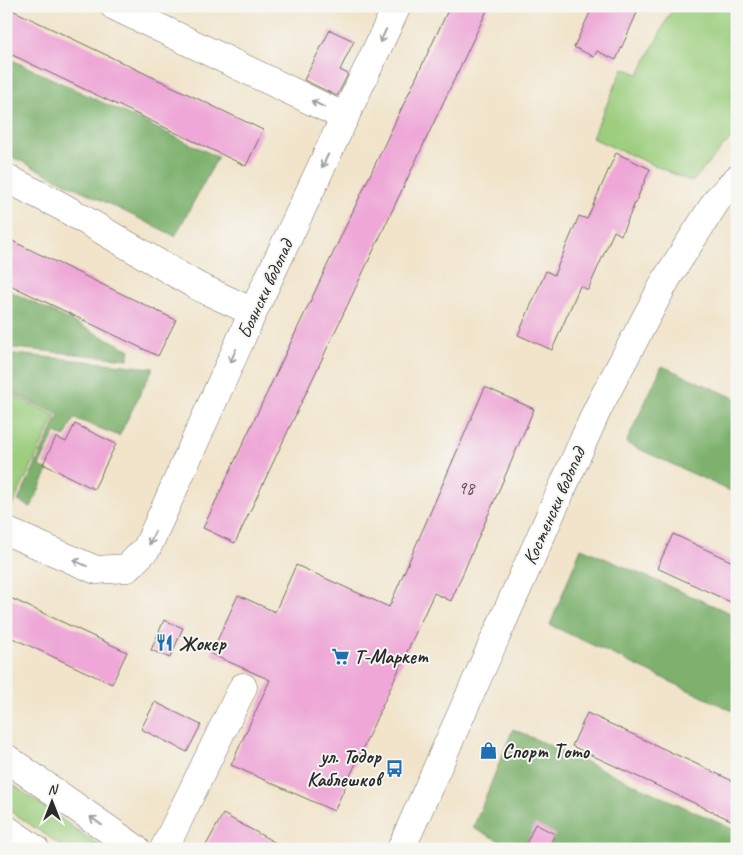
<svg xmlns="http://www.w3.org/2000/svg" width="743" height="855" font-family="Caveat,sans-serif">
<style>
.green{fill:#9cce7e;stroke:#647c54}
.forest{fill:#7db16d;stroke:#546e4c}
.building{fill:#eea7d7}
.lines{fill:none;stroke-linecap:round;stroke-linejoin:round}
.minor-casing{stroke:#706c63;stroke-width:29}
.major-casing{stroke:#706c63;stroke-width:29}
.minor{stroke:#fff;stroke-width:28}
.major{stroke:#fff;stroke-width:28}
.oneway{stroke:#a0a0a0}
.labels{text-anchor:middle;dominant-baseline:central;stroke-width:4;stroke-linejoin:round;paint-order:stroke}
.number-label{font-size:18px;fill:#5c4a56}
.street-label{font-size:20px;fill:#2b2b2b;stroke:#f6f6f2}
.poi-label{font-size:20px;font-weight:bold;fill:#2b2b2b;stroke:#f6f6f2;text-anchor:start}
</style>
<rect width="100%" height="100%" fill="#f6f6f2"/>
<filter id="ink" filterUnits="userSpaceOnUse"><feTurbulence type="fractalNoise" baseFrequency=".02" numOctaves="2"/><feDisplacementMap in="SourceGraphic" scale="10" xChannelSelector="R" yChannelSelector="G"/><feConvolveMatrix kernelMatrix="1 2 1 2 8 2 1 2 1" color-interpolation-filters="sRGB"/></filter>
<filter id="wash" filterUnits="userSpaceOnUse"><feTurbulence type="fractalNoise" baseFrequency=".0096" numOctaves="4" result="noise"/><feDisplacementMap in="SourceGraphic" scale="20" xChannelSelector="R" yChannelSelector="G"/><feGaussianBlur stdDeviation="1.12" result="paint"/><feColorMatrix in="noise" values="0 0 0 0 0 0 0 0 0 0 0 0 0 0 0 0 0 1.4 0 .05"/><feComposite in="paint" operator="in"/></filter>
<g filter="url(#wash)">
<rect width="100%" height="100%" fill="#f1e4cb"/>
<g class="green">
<path d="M674 6H737V131L692 182 592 138 623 68 639 74Z"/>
<path d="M6 392 56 416 12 506 6 503Z"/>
<path d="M6 780 104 849H66L6 808Z"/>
</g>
<g class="forest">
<path d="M6 57 218 157 175 236 6 154Z"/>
<path d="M6 289 130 350 128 359 14 348 6 344Z"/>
<path d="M6 351 14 354 153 368 119 436 74 418 65 437 55 433 39 466 48 470 31 507 18 501 59 415 6 390Z"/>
<path d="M662 366 737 399V494L626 443Z"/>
<path d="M581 548 737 616V713L550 625Z"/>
<path d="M513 729 737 831V849H516L473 828Z"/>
</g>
<g id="blocks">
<g class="building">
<path d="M450 6H489L235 543 203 528Z"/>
<path d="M593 6H640L616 60 597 51 594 57 574 47Z"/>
<path d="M6 7 263 130 246 166 6 52Z"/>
<path d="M330 30 354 41 340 70 348 74 337 96 304 80Z"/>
<path d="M616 153 650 169 621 235 614 231 588 290 580 286 552 350 518 335 546 271 554 275 579 216 587 219Z"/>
<path d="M6 238 176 320 158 356 6 283Z"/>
<path d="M485 387 534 409 451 601 434 593 334 811 231 765 270 680 211 654 238 595 275 612 296 565 389 607Z"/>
<path d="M75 424 116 444 94 489 43 464 56 437 66 442Z"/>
<path d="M673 534 737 564V605L657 568Z"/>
<path d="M6 596 127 652 112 684 6 635Z"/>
<path d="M164 620 183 628 170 658 151 650Z"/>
<path d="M155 702 201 725 187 752 141 729Z"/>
<path d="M587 713 737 783V823L572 746Z"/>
<path d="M223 814 287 849H204Z"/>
<path d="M535 824 555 834 548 849H524Z"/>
</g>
</g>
</g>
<g filter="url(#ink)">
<use href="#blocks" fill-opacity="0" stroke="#706c63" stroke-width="1"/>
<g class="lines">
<defs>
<g id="minor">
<path d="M114 6 345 117"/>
<path d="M6 178 61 206 197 286 253 312"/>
<path d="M6 531 96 570 127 568 147 548 253 312 397 6"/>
<path d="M164 849 243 687"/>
<path d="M401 849 598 408 667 278 717 200 737 179"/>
</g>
<g id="major">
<path d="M6 758 136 849"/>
<path d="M6 829 35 849"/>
</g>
</defs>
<use href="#minor" class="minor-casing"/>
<use href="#major" class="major-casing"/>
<use href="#minor" class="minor"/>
<use href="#major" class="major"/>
</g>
<defs><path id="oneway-shaft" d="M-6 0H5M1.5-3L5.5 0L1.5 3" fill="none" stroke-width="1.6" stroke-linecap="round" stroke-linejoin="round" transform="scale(1.25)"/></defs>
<g class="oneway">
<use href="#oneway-shaft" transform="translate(383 36) rotate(115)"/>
<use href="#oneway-shaft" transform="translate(318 104) rotate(-154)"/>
<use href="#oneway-shaft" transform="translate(325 161) rotate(115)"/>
<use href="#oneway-shaft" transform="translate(233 356) rotate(114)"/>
<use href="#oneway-shaft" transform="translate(152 538) rotate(114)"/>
<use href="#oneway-shaft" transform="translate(80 563) rotate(-156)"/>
<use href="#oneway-shaft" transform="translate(96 821) rotate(-145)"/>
</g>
</g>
<defs>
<symbol id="restaurant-bare" viewBox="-9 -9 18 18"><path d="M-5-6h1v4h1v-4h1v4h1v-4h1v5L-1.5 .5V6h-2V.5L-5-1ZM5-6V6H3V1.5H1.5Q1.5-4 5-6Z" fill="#1f6fb2" stroke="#f6f6f2" stroke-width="2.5" paint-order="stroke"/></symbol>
<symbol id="supermarket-bare" viewBox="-9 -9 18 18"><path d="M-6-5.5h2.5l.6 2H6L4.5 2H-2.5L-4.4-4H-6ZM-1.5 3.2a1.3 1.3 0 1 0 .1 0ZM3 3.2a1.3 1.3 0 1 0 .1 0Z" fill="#1f6fb2" stroke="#f6f6f2" stroke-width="2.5" paint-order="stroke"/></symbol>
<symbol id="shop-bare" viewBox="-9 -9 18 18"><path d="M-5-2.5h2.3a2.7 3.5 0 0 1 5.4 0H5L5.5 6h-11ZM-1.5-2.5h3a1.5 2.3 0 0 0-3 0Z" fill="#1f6fb2" stroke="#f6f6f2" stroke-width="2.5" paint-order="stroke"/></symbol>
<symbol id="bus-bare" viewBox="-9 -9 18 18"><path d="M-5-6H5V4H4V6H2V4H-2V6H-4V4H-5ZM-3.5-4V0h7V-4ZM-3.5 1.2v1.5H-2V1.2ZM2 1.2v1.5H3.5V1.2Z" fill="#1f6fb2" stroke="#f6f6f2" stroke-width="2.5" paint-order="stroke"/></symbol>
</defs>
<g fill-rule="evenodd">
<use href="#restaurant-bare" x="152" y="630" width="25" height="25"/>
<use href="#supermarket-bare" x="328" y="644" width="25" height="25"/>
<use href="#shop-bare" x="476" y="738" width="25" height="25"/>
<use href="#bus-bare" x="382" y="756" width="25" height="25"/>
</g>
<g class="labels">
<g class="number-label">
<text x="466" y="488">98</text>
</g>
<g class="street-label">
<text transform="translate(265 289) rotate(-65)">Боянски водопад</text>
<text transform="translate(554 506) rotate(-66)">Костенски водопад</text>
</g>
<g class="poi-label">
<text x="179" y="643">Жокер</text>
<text x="354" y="656">Т-Маркет</text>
<text x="502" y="751">Спорт Тото</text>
<text x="381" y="756" text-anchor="end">ул. Тодор<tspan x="381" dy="23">Каблешков</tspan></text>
</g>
</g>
<rect width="743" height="855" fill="none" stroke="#f6f6f2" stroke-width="25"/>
<g transform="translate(52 802)" stroke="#f6f6f2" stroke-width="4" paint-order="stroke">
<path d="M0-4L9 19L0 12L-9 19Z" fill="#2b2b2b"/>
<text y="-8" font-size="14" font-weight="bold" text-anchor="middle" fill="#2b2b2b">N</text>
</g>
</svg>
